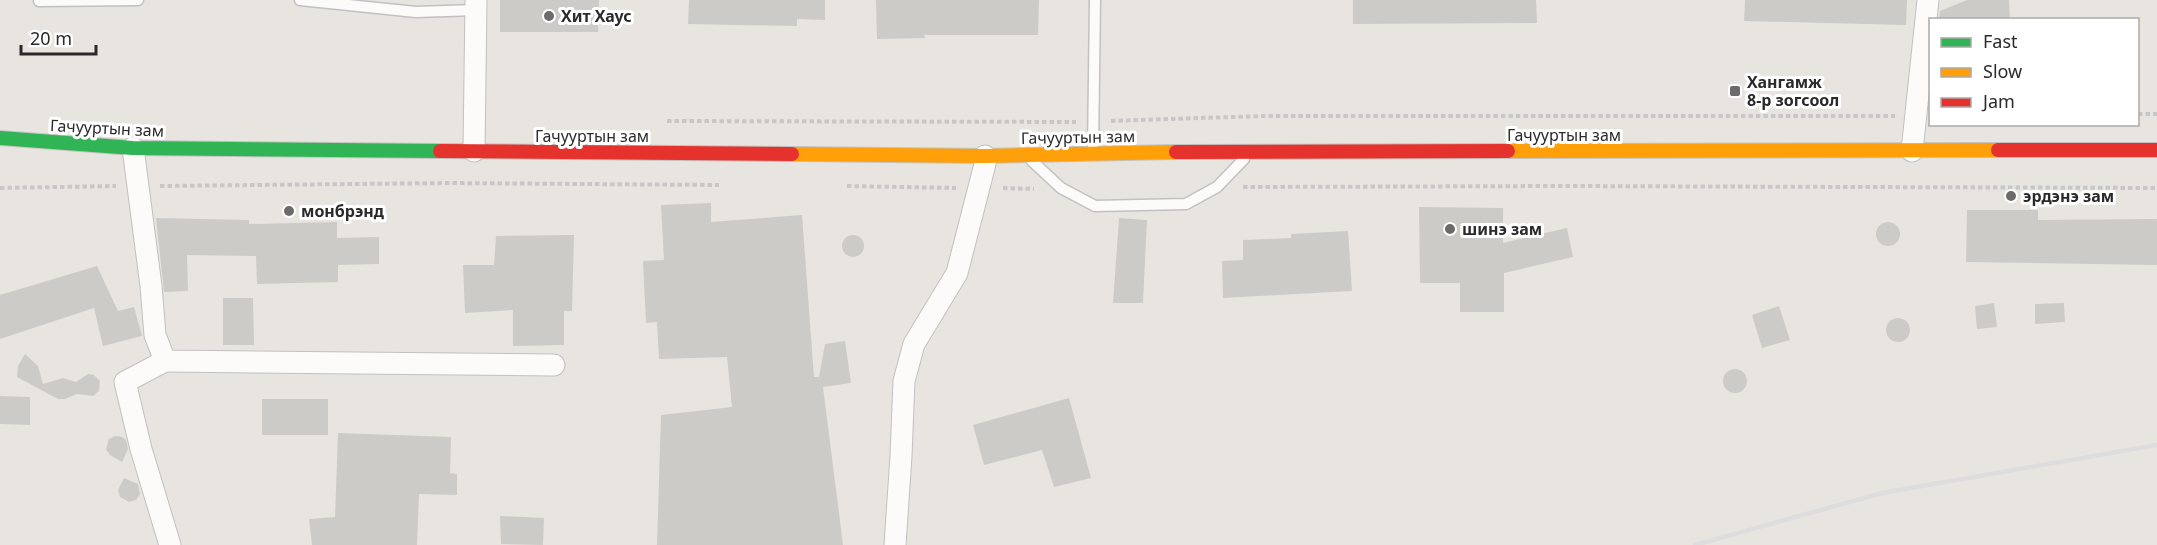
<svg xmlns="http://www.w3.org/2000/svg" width="2157" height="545" font-family="'Noto Sans',sans-serif">
<style>
.building{fill:#cdcbc7}
.lines{fill:none;stroke-linecap:round;stroke-linejoin:round}
.lane-casing{stroke:#c2c1c1;stroke-width:13}
.street-casing{stroke:#c2c1c1;stroke-width:23}
.fast-casing{stroke:#c4c3c1;stroke-width:16}
.slow-casing{stroke:#c4c3c1;stroke-width:16}
.jam-casing{stroke:#c4c3c1;stroke-width:16}
.path{stroke:#c8c7c7;stroke-width:4;stroke-dasharray:4.5 3;stroke-linecap:butt}
.lane{stroke:#fcfbfa;stroke-width:10}
.street{stroke:#fcfbfa;stroke-width:21}
.fast{stroke:#30b455;stroke-width:14}
.slow{stroke:#ff9f0a;stroke-width:14}
.jam{stroke:#e5322d;stroke-width:14}
.rail{stroke:#deddde;stroke-width:4.5}
.poi-dot{fill:#6c6b6a;stroke:#fff;stroke-width:2}
.labels{text-anchor:middle;dominant-baseline:central;stroke-width:6;stroke-linejoin:round;paint-order:stroke}
.poi-label{font-size:16px;font-weight:bold;fill:#2a2a2a;stroke:#fff;text-anchor:start}
.street-label{font-size:16px;fill:#2a2a2a;stroke:#fff}
</style>
<rect width="100%" height="100%" fill="#e8e5e0"/>
<g class="building">
<path d="M500 0H599L598 32H500Z"/>
<path d="M689 0H825V20L797 19V26L688 24Z"/>
<path d="M876 0H1039L1038 35H924L925 38 877 39Z"/>
<path d="M1353 0H1536L1537 23 1353 24Z"/>
<path d="M1745 0H1907L1906 25 1744 21Z"/>
<path d="M1967 0H2009L2010 19 1939 20 1940 11Z"/>
<path d="M711 203V222L802 215 814 377H819L825 344 845 341 851 383 823 387 843 545H657L661 415 732 407 727 357 659 359 657 322 646 323 643 261 664 260 661 205Z"/>
<path d="M1419 207 1503 208V243L1567 228 1573 257 1504 273V312H1460V283H1420Z"/>
<path d="M1967 210H2038V220L2157 219V265L1966 262Z"/>
<path d="M156 218 249 220V224L337 222V238L379 237V264L338 265V282L257 284 256 256 187 255 188 291 164 292Z"/>
<path d="M1119 218 1147 220 1143 303H1113Z"/>
<circle cx="1888" cy="234" r="12"/>
<path d="M1348 231 1352 291 1223 298 1222 261 1243 260V240L1291 238V234Z"/>
<path d="M574 235 572 311H564V345L513 346V310L465 313 463 265H494L496 236Z"/>
<circle cx="853" cy="246" r="11"/>
<path d="M97 266 118 311 134 307 142 336 103 346 94 308 0 339V295Z"/>
<path d="M223 298H253L254 345H223Z"/>
<path d="M1994 303 1997 327 1977 329 1975 306Z"/>
<path d="M2064 303 2065 322 2035 324V304Z"/>
<path d="M1779 306 1790 340 1762 348 1752 315Z"/>
<circle cx="1898" cy="330" r="12"/>
<path d="M25 354 38 366 43 384 63 378 76 382 88 374 94 375 100 381 99 391 93 396 77 394 65 399H58L17 377 18 366Z"/>
<circle cx="1735" cy="381" r="12"/>
<path d="M0 396 30 397V425L0 424Z"/>
<path d="M1069 398 1091 478 1054 487 1042 450 984 465 973 425Z"/>
<rect x="262" y="399" width="66" height="36"/>
<path d="M338 433 451 437 450 473 457 474V495L419 494 417 545H312L309 519 335 517Z"/>
<path d="M115 436 122 437 126 440 128 449 122 462 110 455 106 449 109 439Z"/>
<path d="M124 478 138 484 140 494 136 500 129 502 120 497 118 490Z"/>
<path d="M500 516 544 518 543 545 501 544Z"/>
</g>
<g class="lines">
<defs>
<g id="lane">
<path d="M300 0 416 12 476 10"/>
<path d="M39 1 138 0"/>
<path d="M1093 151 1095 0"/>
<path d="M1032 161 1061 188 1095 206 1186 204 1217 187 1244 159"/>
</g>
<g id="street">
<path d="M133 148 151 286 155 335 165 361 554 365"/>
<path d="M474 151 476 0"/>
<path d="M1912 151 1928 0"/>
<path d="M165 361 125 382 141 449 170 545"/>
<path d="M895 545 901 456 904 381 914 344 957 273 985 164V156"/>
</g>
<path id="fast" d="M0 138 133 148 440 151"/>
<g id="slow">
<path d="M1508 151 1998 150"/>
<path d="M792 154 985 156 1176 152"/>
</g>
<g id="jam">
<path d="M1998 150H2157"/>
<path d="M440 151 792 154"/>
<path d="M1176 152 1508 151"/>
</g>
</defs>
<use href="#lane" class="lane-casing"/>
<use href="#street" class="street-casing"/>
<use href="#fast" class="fast-casing"/>
<use href="#slow" class="slow-casing"/>
<use href="#jam" class="jam-casing"/>
<g class="path">
<path d="M2138 114H2157"/>
<path d="M667 121 1076 122"/>
<path d="M1111 121 1262 116H1895"/>
<path d="M160 186 450 183 719 185"/>
<path d="M847 186 956 188"/>
<path d="M1243 187 1565 186 2157 188"/>
<path d="M0 188 116 186"/>
<path d="M1003 188 1034 189"/>
</g>
<use href="#lane" class="lane"/>
<use href="#street" class="street"/>
<use href="#fast" class="fast"/>
<use href="#slow" class="slow"/>
<use href="#jam" class="jam"/>
<path class="rail" d="M1695 545 1882 493 2157 445"/>
</g>
<g class="poi-dot">
<circle cx="549" cy="16" r="6"/>
<rect x="1729" y="85" width="12" height="12" rx="3"/>
<circle cx="2011" cy="196" r="6"/>
<circle cx="289" cy="211" r="6"/>
<circle cx="1450" cy="229" r="6"/>
</g>
<g class="labels">
<g class="poi-label">
<text x="561" y="16">Хит Хаус</text>
<text x="1747" y="82">Хангамж<tspan x="1747" dy="18">8-р зогсоол</tspan></text>
<text x="2023" y="196">эрдэнэ зам</text>
<text x="301" y="211">монбрэнд</text>
<text x="1462" y="229">шинэ зам</text>
</g>
<g class="street-label">
<text transform="translate(107 128) rotate(3)">Гачууртын зам</text>
<text x="1564" y="135">Гачууртын зам</text>
<text x="592" y="136">Гачууртын зам</text>
<text transform="translate(1078 137) rotate(-1)">Гачууртын зам</text>
</g>
</g>
<rect x="1929" y="18" width="210" height="108" fill="#ffffff" stroke="#aaaaaa" stroke-width="1.5"/>
<rect x="1941" y="38" width="30" height="9" fill="#30b455" stroke="#aaaaaa" stroke-width="1.5"/>
<text x="1983" y="48" font-size="18" fill="#2a2a2a">Fast</text>
<rect x="1941" y="68" width="30" height="9" fill="#ff9f0a" stroke="#aaaaaa" stroke-width="1.5"/>
<text x="1983" y="78" font-size="18" fill="#2a2a2a">Slow</text>
<rect x="1941" y="98" width="30" height="9" fill="#e5322d" stroke="#aaaaaa" stroke-width="1.5"/>
<text x="1983" y="108" font-size="18" fill="#2a2a2a">Jam</text>
<path d="M21 45v9h75v-9" fill="none" stroke="#2a2a2a" stroke-width="3"/>
<text x="30" y="45" font-size="18" fill="#2a2a2a" stroke="#ffffff" stroke-width="4.5" paint-order="stroke">20 m</text>
</svg>
